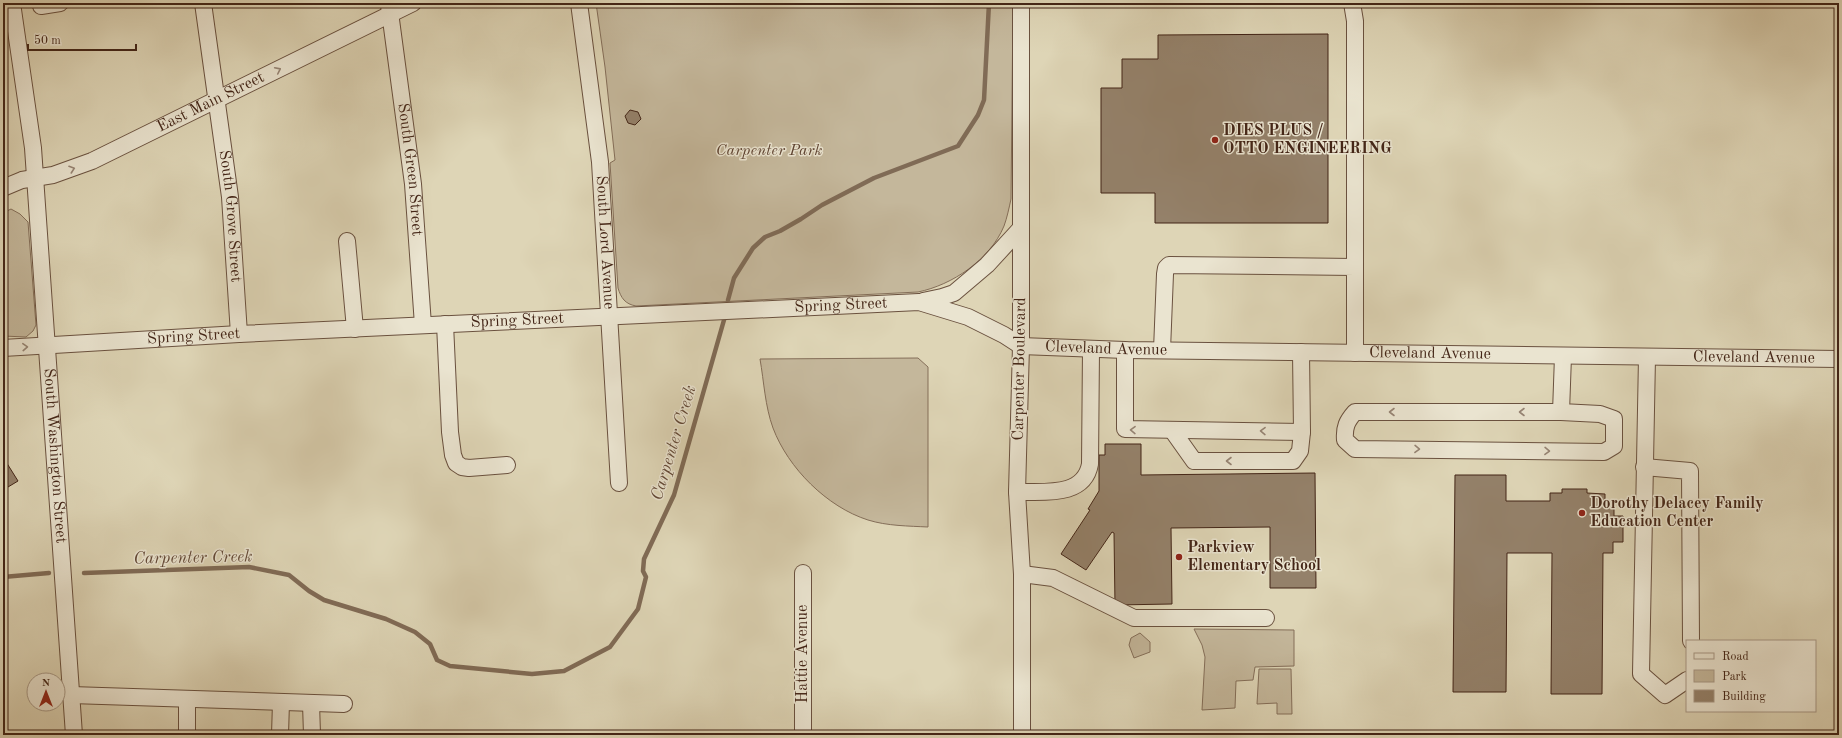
<svg xmlns="http://www.w3.org/2000/svg" width="1842" height="738" font-family="'Old Standard TT',serif">
<style>
.green{fill:#c4b79b;stroke:#846e59}
.lines{fill:none;stroke-linecap:round;stroke-linejoin:round}
.stream{stroke:#806b56;stroke-width:4.5}
.building{fill:#94816a;stroke:#432517}
.minor-casing{stroke:#6a513f;stroke-width:18}
.minor{stroke:#eae4d0;stroke-width:16}
.oneway{stroke:#968474}
.poi-dot{fill:#8f2418;stroke:#eae4d0;stroke-width:1.5}
.labels{text-anchor:middle;dominant-baseline:central;stroke-width:3;stroke-linejoin:round;paint-order:stroke}
.street-label{font-size:16px;fill:#432517;stroke:#eae4d0}
.poi-label{font-size:16px;font-weight:bold;fill:#432517;stroke:#eae4d0;text-anchor:start}
.park-label{font-size:16px;font-style:italic;fill:#5d4231;stroke:#eae4d0}
.water-label{font-size:17px;font-style:italic;fill:#624836;stroke:#eae4d0}
</style>
<rect width="100%" height="100%" fill="#ded5b6"/>
<filter id="stains"><feTurbulence type="fractalNoise" baseFrequency=".005" numOctaves="4"/><feColorMatrix values="0 0 0 0 .2 0 0 0 0 .09 0 0 0 0 .02 0 0 0 .5 -.17"/></filter>
<radialGradient id="worn" r=".72"><stop offset=".6" stop-color="#630" stop-opacity="0"/><stop offset="1" stop-color="#630" stop-opacity=".3"/></radialGradient>
<g class="green">
<path d="M596 3H1013L1011 199C1009 208 1007 218 1004 226 990 260 952 285 918 292L636 306C625 304 621 298 618 288L610 163 615 160 605 67Z"/>
<path d="M11 209 20 214 28 222 36 325 33 331 26 337 3 336V213Z"/>
<path d="M918 358 928 367V527C909 526 887 526 868 520 827 507 788 468 773 428 765 406 764 382 760 359Z"/>
<path d="M1194 629 1294 630V666L1255 667 1253 680 1236 681 1235 708 1202 710 1205 657 1202 645Z"/>
<path d="M1140 633 1150 642V652L1134 658 1129 645 1131 638Z"/>
<path d="M1259 669H1291L1292 714H1277V703L1257 704Z"/>
</g>
<g class="lines">
<g class="stream">
<path d="M728 300 734 278 753 248 765 237 780 231 801 219 822 205 874 178 958 146 978 115 984 100 989 3"/>
<path d="M84 573 249 567 289 575 309 591 324 600 386 619 415 632 430 644 437 660 450 666 532 674 564 671 610 647 638 609 646 577 643 571 644 559 674 495 724 320"/>
<path d="M3 577 49 573"/>
</g>
</g>
<g class="building">
<path d="M1328 34V223H1155V193H1101V88H1122V59H1158V35Z"/>
<path d="M630 110 638 112 641 119 635 125 628 123 625 116Z"/>
<path d="M1105 444H1141V475L1315 473 1316 588H1270V527L1171 528 1172 604 1115 605 1114 533 1112 532 1086 570 1061 554 1090 510 1088 509 1099 491V455H1105Z"/>
<path d="M3 457 18 481 3 490Z"/>
<path d="M1455 475H1506V501H1550V493H1562V489H1587V493L1605 494V501H1614V516H1623V542H1613V553H1603L1602 694H1551L1552 553H1507L1506 692H1453Z"/>
</g>
<g class="lines">
<defs>
<g id="minor">
<path id="s1" d="M12 3 33 148 74 735"/>
<path id="s2" d="M203 3 230 197 239 334"/>
<path id="s3" d="M579 3 600 162 619 483"/>
<path d="M1021 3V346L1017 492 1022 574V735"/>
<path d="M1352 3 1355 21V267"/>
<path id="s4" d="M389 5 413 184 423 325"/>
<path d="M41 6 60 3"/>
<path id="s5" d="M3 188 22 180 53 175 92 161 413 3"/>
<path d="M347 241 355 329"/>
<path d="M923 301 942 297 954 293 987 265 1021 228"/>
<path d="M445 324 450 432 453 455 456 463 462 467 469 468 507 465"/>
<path id="s6" d="M3 348 239 334 919 302 968 317 1004 335 1021 346 1125 350 1839 359"/>
<path d="M1125 350V429L1302 432"/>
<path d="M1162 350 1165 274 1166 268 1169 265 1355 267V353"/>
<path d="M1647 357 1641 674 1665 695 1687 680"/>
<path d="M1561 412H1355C1347 421 1344 427 1345 440L1355 449 1604 452 1614 446V419L1600 414 1561 412 1563 356"/>
<path d="M1172 430 1194 461H1293L1300 451 1302 432 1301 352"/>
<path d="M1644 467 1690 471 1691 641"/>
<path d="M1017 492C1043 491 1084 498 1090 464L1091 349"/>
<path d="M1022 574 1053 578 1134 618H1266"/>
<path d="M71 695 344 704"/>
<path d="M187 699V735"/>
<path d="M311 703 312 735"/>
<path d="M280 735 281 702"/>
<path d="M803 735V573"/>
</g>
</defs>
<use href="#minor" class="minor-casing"/>
<use href="#minor" class="minor"/>
</g>
<defs><path id="oneway-chevron" d="M-2-3.5L2.5 0L-2 3.5" fill="none" stroke-width="1.6" stroke-linecap="round" stroke-linejoin="round"/></defs>
<g class="oneway">
<use href="#oneway-chevron" transform="translate(278 70) rotate(-26)"/>
<use href="#oneway-chevron" transform="translate(72 169) rotate(-19)"/>
<use href="#oneway-chevron" transform="translate(25 347) rotate(-3)"/>
<use href="#oneway-chevron" transform="translate(1392 412) rotate(-180)"/>
<use href="#oneway-chevron" transform="translate(1522 412) rotate(-180)"/>
<use href="#oneway-chevron" transform="translate(1133 430) rotate(-179)"/>
<use href="#oneway-chevron" transform="translate(1263 431) rotate(-179)"/>
<use href="#oneway-chevron" transform="translate(1417 449) rotate(1)"/>
<use href="#oneway-chevron" transform="translate(1547 451) rotate(1)"/>
<use href="#oneway-chevron" transform="translate(1229 461) rotate(180)"/>
</g>
<g class="poi-dot">
<circle cx="1215" cy="140" r="4"/>
<circle cx="1582" cy="513" r="4"/>
<circle cx="1179" cy="557" r="4"/>
</g>
<g class="labels">
<g class="street-label">
<text stroke="none"><textPath href="#s5" startOffset="226">East Main Street</textPath></text>
<text stroke="none"><textPath href="#s4" startOffset="166">South Green Street</textPath></text>
<text stroke="none"><textPath href="#s2" startOffset="215">South Grove Street</textPath></text>
<text stroke="none"><textPath href="#s3" startOffset="241">South Lord Avenue</textPath></text>
<text stroke="none"><textPath href="#s6" startOffset="839">Spring Street</textPath></text>
<text stroke="none"><textPath href="#s6" startOffset="515">Spring Street</textPath></text>
<text stroke="none"><textPath href="#s6" startOffset="191">Spring Street</textPath></text>
<text stroke="none"><textPath href="#s6" startOffset="1114">Cleveland Avenue</textPath></text>
<text stroke="none"><textPath href="#s6" startOffset="1438">Cleveland Avenue</textPath></text>
<text stroke="none"><textPath href="#s6" startOffset="1762">Cleveland Avenue</textPath></text>
<text transform="translate(1020 369) rotate(-89)">Carpenter Boulevard</text>
<text stroke="none"><textPath href="#s1" startOffset="455">South Washington Street</textPath></text>
<text transform="translate(803 654) rotate(-90)">Hattie Avenue</text>
</g>
<g class="poi-label">
<text x="1223" y="131">DIES PLUS /<tspan x="1223" dy="18">OTTO ENGINEERING</tspan></text>
<text x="1590" y="504">Dorothy Delacey Family<tspan x="1590" dy="18">Education Center</tspan></text>
<text x="1187" y="548">Parkview<tspan x="1187" dy="18">Elementary School</tspan></text>
</g>
<g class="park-label">
<text x="769" y="151">Carpenter Park</text>
</g>
<g class="water-label">
<text transform="translate(674 443) rotate(-73)">Carpenter Creek</text>
<text transform="translate(193 558) rotate(-1)">Carpenter Creek</text>
</g>
</g>
<rect width="1842" height="738" fill="none" stroke="#ded5b6" stroke-width="16"/>
<rect x="4" y="4" width="1834" height="730" fill="none" stroke="#432517" stroke-width="2"/>
<rect x="8" y="8" width="1826" height="722" fill="none" stroke="#432517"/>
<rect x="1686" y="640" width="130" height="72" fill="#eae4d0" stroke="#a79886"/>
<rect x="1694" y="653" width="20" height="6" fill="#eae4d0" stroke="#a79886"/>
<text x="1722" y="660" font-size="12" fill="#432517">Road</text>
<rect x="1694" y="670" width="20" height="12" fill="#c4b79b" stroke="#a79886"/>
<text x="1722" y="680" font-size="12" fill="#432517">Park</text>
<rect x="1694" y="690" width="20" height="12" fill="#94816a" stroke="#a79886"/>
<text x="1722" y="700" font-size="12" fill="#432517">Building</text>
<g transform="translate(46 692)"><circle r="19" fill="#eae4d0" stroke="#a79886"/>
<path d="M0-3L7 15L0 10L-7 15Z" fill="#8f2418"/>
<text y="-6" font-size="11" font-weight="bold" text-anchor="middle" fill="#432517">N</text>
</g>
<path d="M28 44v6h108v-6" fill="none" stroke="#432517" stroke-width="2"/>
<text x="34" y="44" font-size="12" fill="#432517" stroke="#eae4d0" stroke-width="3" paint-order="stroke">50 m</text>
<rect width="100%" height="100%" filter="url(#stains)"/>
<rect width="100%" height="100%" fill="url(#worn)"/>
</svg>
